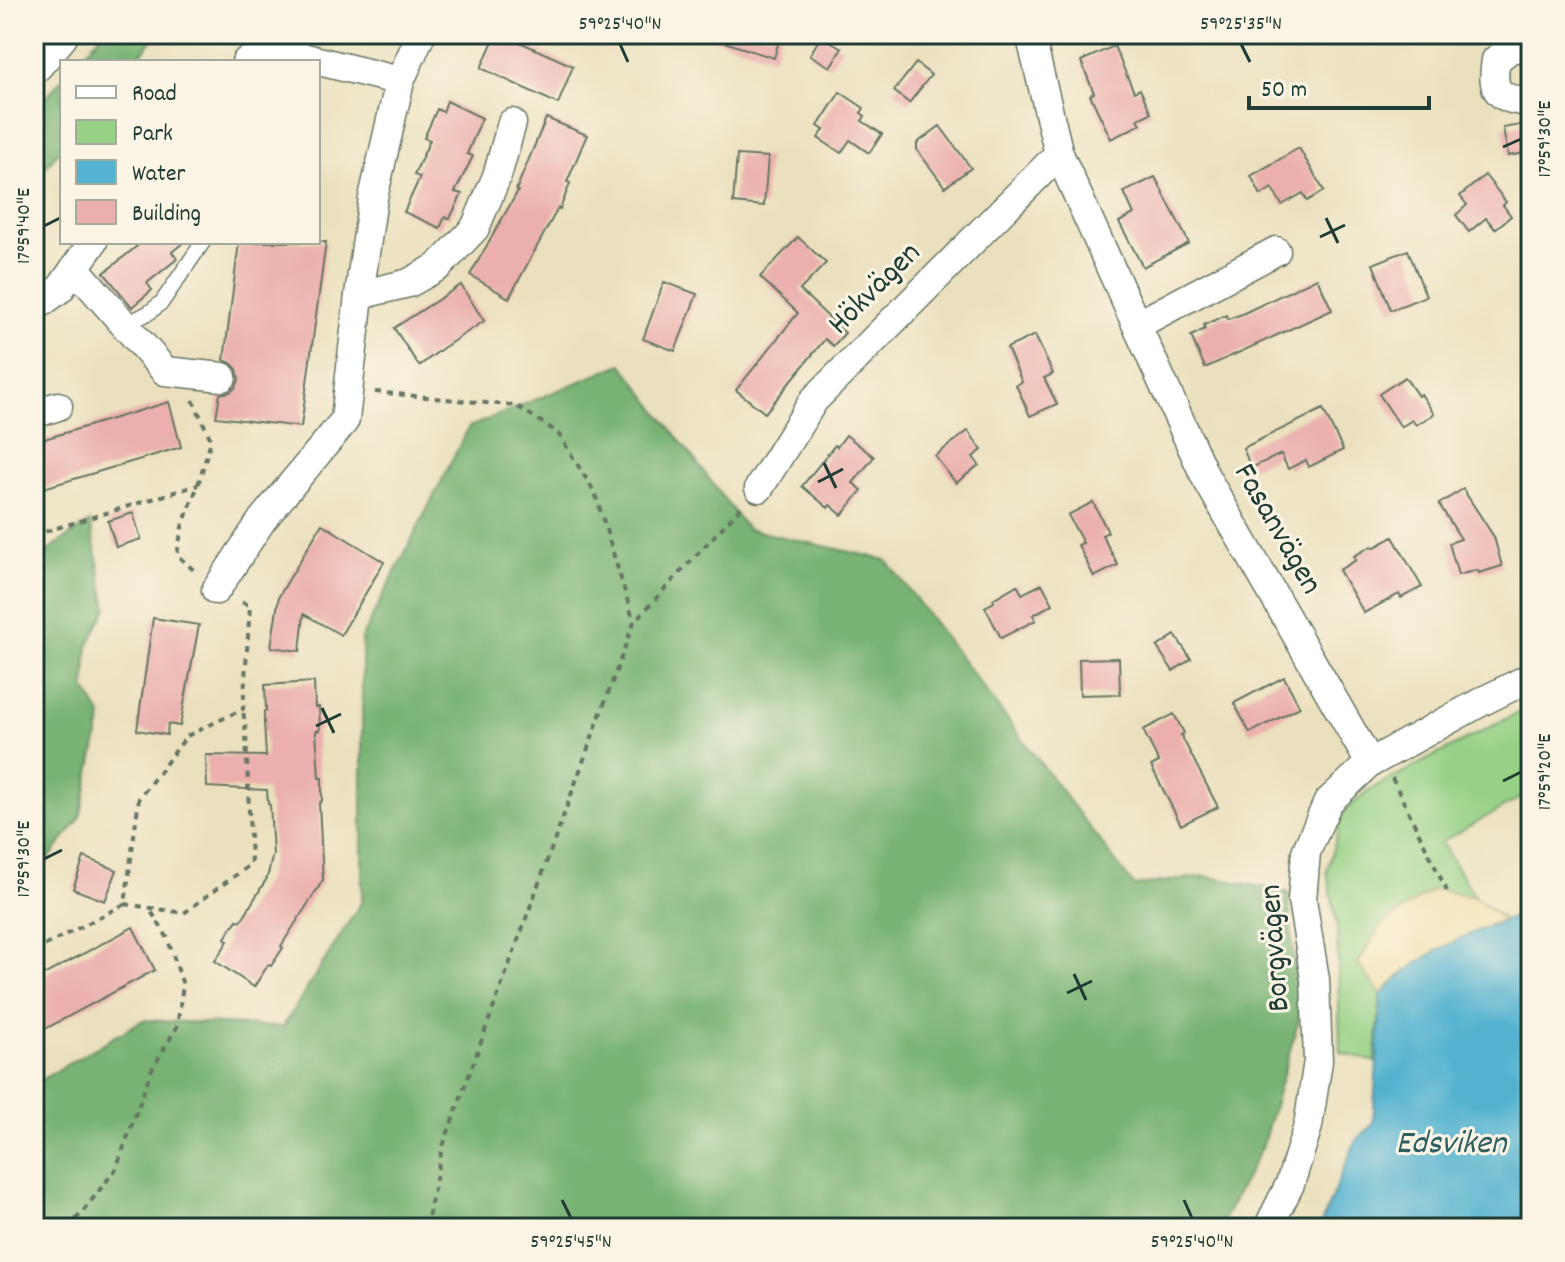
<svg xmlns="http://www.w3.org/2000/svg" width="1565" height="1262" font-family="Dekko,sans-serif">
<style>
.green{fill:#96d186;stroke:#5a875d;stroke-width:2}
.forest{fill:#78b373;stroke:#4c7854;stroke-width:2}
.sand{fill:#eeda9e;stroke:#868c69;stroke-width:2}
.water{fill:#52b2d0;stroke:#387882;stroke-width:2}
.building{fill:#ebb0ad}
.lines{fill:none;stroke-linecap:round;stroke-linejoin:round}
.lane-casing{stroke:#667664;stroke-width:17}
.street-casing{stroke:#667664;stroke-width:31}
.secondary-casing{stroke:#667664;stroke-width:43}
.path{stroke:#667664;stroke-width:4;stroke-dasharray:6 6;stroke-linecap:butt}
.lane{stroke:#fff;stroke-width:14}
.street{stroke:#fff;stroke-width:28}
.secondary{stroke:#fff;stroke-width:40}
.ticks{fill:none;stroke:#1f3d34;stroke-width:3}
.labels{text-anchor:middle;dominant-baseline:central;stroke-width:6;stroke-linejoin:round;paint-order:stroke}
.street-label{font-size:32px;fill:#1f3d34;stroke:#fcf5e5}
.water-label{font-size:34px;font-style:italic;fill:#2e6063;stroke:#fcf5e5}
.neatline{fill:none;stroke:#1f3d34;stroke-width:3}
.ticks-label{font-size:20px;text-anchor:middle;fill:#1f3d34}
</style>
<rect width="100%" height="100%" fill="#fcf5e5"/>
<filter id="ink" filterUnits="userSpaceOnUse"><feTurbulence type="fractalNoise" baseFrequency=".0125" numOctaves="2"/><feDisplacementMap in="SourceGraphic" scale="16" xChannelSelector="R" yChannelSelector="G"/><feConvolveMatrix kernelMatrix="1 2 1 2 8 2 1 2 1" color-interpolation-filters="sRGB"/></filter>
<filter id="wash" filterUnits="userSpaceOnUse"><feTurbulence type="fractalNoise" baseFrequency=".006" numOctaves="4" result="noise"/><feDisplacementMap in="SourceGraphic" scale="32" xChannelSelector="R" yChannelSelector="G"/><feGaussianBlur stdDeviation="1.8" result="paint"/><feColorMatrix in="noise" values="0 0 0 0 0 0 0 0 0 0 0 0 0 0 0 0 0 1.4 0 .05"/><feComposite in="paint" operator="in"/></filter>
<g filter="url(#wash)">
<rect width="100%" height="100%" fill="#ebe0be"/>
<path class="green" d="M1531 706V792L1441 842 1475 897 1434 889 1358 963 1381 995 1375 1062 1340 1052 1337 923 1327 871 1343 813 1367 791Z"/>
<g class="forest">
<path d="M101 34H158L134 62H77Z"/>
<path d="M62 79V148L34 181V111Z"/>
<path d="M622 364 747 529 886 560 1134 886 1204 876 1288 892 1299 1019 1262 1147 1219 1228H34V1084L143 1020 283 1027 362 901V637L469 427Z"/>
<path d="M90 522 107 608 88 646 85 688 102 717 80 818 34 878V560Z"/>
</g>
<path class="sand" d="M1434 889 1475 897 1504 920 1490 925 1403 973 1381 995 1358 963 1382 924Z"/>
<path class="water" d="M1531 911V1228H1319L1355 1142 1373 1124 1381 995C1388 988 1395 980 1403 974 1438 944 1488 926 1531 911Z"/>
<g id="blocks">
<g class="building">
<path d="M496 34H502L573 66 558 104 481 68Z"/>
<path d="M713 34H781L774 58 712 38Z"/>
<path d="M821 36 842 48 830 67 810 55Z"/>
<path d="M1114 46 1134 92 1140 89 1151 113 1138 119 1141 124 1111 139 1090 95 1094 93 1081 61Z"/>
<path d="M916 63 931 75 909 103 894 91Z"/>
<path d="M840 92 864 108 861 113 865 116 862 121 882 134 869 153 850 140 841 153 818 138 824 130 818 126Z"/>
<path d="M447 101 482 118 467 154 473 156 455 192 462 194 450 218 445 217 440 228 404 212 420 177 414 175 430 140 424 138 437 109 443 112Z"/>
<path d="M546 118 587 135 567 182 570 183 560 209 558 208 509 298 470 275 518 191 516 190Z"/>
<path d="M1531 123V152L1508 156 1503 128Z"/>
<path d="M940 126 971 168 945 187 917 150V143Z"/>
<path d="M1299 148 1324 191 1307 201 1303 193 1282 205 1272 188 1261 195 1251 176Z"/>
<path d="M737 155 768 157 764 206 733 203Z"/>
<path d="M1485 175 1506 202 1503 205 1511 216 1495 229 1486 218 1469 232 1456 215 1467 205 1460 196Z"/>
<path d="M1155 177 1189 243 1143 267 1119 222 1134 214 1124 192Z"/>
<path d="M798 237 826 263 800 290 845 333 833 346 825 339 765 413 736 390 798 313 760 277Z"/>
<path d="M142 242H184L172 252 177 259 147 283 152 290 132 307 104 273Z"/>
<path d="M239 242H326L301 427 216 417 220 394 230 392 235 388 239 380 237 369 231 363 224 360Z"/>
<path d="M1408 250 1426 296 1391 310 1373 264Z"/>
<path d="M1317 278 1332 310 1205 368 1191 336 1205 329 1204 325 1226 315 1228 319 1242 314Z"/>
<path d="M664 282 697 294 675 351 643 339Z"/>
<path d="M461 285 484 321 443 348 419 366 394 328Z"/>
<path d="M1035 335 1053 374 1044 378 1057 404 1030 416 1016 385 1022 382 1007 348Z"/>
<path d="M1405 377 1418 396 1421 394 1434 414 1416 425 1412 420 1401 427 1379 394Z"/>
<path d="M169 402 181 447 34 491V442Z"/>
<path d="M1323 409 1343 450 1309 467 1306 460 1288 469 1281 454 1251 468 1243 448Z"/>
<path d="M968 431 982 450 973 457 979 465 956 483 935 456Z"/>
<path d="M846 435 874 457 853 483 862 490 842 515 830 505 828 508 802 486 835 445 837 447Z"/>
<path d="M1463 489 1494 537 1502 566 1479 573 1478 570 1458 575 1449 543 1461 539 1439 504Z"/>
<path d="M1093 502 1108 532 1102 535 1118 565 1094 577 1078 545 1083 543 1068 515Z"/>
<path d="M133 513 141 539 116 547 108 521Z"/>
<path d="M322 524 384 562 341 635 304 614 300 651 271 647 279 596Z"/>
<path d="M1393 537 1422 587 1401 598 1399 594 1364 613 1339 570 1356 560 1354 556 1372 546 1373 548Z"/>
<path d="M1042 584 1053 604 1033 615 1036 620 1001 638 985 607 994 602 993 599 1017 585 1022 594Z"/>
<path d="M153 618 199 625 180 726 168 724 167 735 137 730Z"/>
<path d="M1175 635 1191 659 1173 671 1157 647Z"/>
<path d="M1119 658 1120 694 1080 695 1079 659Z"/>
<path d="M1284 677 1300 707 1250 733 1234 703Z"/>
<path d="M314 682 315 707H319L320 730 316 731 319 778H322V801L319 803 323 880 281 946 283 948 271 966 268 965 254 987 215 961 228 941 225 938 237 920 241 921 267 878 273 854 270 805 268 804 267 790 207 787 206 755 266 756 264 722V711H266L265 685Z"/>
<path d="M1174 714 1184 733 1181 735 1218 807 1181 825 1151 766 1159 762 1143 730Z"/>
<path d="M84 857 117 870 105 901 73 889Z"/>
<path d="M133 927 155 970 34 1035V980Z"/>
</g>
</g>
</g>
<g filter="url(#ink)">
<use href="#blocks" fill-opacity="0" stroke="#667664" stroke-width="2"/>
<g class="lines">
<defs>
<path id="lane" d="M125 325 150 312 162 302 203 242"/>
<g id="street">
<path d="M1030 34 1059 154 1205 476 1370 763"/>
<path d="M1531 45 1510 49 1496 60C1490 94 1500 99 1531 102"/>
<path d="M246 62 298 56 400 81"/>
<path d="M75 268 165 371 222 377"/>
<path d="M359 295 409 283 439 266 475 228 497 176 512 123"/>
<path d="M34 308 60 289 93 242"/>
<path d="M1137 325 1276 251"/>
<path d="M34 414 58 406"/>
<path d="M759 488 814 400 1059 154"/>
<path d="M216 590 262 520 345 420 359 295 373 198 400 81 421 34"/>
<path d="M1268 1228 1290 1184 1308 1126 1318 1061 1315 979 1302 900 1306 852 1328 802 1370 763 1481 702 1531 677"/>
</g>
<path id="secondary" d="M34 62 58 34"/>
</defs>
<use href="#lane" class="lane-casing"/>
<use href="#street" class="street-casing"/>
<use href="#secondary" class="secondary-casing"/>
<g class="path">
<path d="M34 262 43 272"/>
<path d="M375 392 517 406 558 433 595 493 634 622"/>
<path d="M193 400 211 440 198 485 182 527 177 555 197 573"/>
<path d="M34 535 198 485"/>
<path d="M1392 778 1447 891"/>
<path d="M125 904 184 913 251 864 246 733 243 710"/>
<path d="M34 951 125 904 139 798 187 736 243 709 250 606 237 600"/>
<path d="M67 1228 81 1214 116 1169 151 1071 177 1027 183 985 167 937 149 908"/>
<path d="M426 1228 442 1149 634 622 743 505"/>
</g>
<use href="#lane" class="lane"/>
<use href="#street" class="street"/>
<use href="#secondary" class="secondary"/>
</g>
</g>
<path class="ticks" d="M620 44 628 62M1241 44 1250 62M1503 147 1521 139M1326 218 1338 243M44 226 62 217M1320 237 1345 225M824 463 836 488M818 482 843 469M322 708 334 733M316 726 341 714M1503 781 1521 772M44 859 62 850M1074 974 1086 1000M1067 993 1092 981M562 1200 571 1218M1184 1200 1192 1218"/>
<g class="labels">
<g class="street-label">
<text transform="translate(876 290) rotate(-45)">Hökvägen</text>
<text transform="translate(1276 530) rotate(60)">Fasanvägen</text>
<text transform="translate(1277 948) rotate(-94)">Borgvägen</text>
</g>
<g class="water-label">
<text x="1451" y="1145">Edsviken</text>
</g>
</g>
<rect width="1565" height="1262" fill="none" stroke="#fcf5e5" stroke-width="88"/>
<rect x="60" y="60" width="260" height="184" fill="#fcf5e5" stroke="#a4ab9e" stroke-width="2"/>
<rect x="76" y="86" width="40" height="12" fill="#ffffff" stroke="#a4ab9e" stroke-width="2"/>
<text x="132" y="100" font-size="24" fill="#1f3d34">Road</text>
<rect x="76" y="120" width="40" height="24" fill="#96d186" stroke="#a4ab9e" stroke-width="2"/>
<text x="132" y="140" font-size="24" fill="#1f3d34">Park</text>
<rect x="76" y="160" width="40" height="24" fill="#52b2d0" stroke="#a4ab9e" stroke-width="2"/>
<text x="132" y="180" font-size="24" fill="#1f3d34">Water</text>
<rect x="76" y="200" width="40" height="24" fill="#ebb0ad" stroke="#a4ab9e" stroke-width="2"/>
<text x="132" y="220" font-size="24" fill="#1f3d34">Building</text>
<path d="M1249 96v12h180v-12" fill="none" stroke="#1f3d34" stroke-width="4"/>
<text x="1261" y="96" font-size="24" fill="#1f3d34" stroke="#fcf5e5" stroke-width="6" paint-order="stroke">50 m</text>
<rect x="44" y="44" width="1477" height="1174" class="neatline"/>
<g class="ticks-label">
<text x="620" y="29">59°25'40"N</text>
<text x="1241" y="29">59°25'35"N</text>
<text transform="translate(1543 139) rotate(-90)" y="7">17°59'30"E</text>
<text transform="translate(22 226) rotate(-90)" y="7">17°59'40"E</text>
<text transform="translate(1543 772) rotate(-90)" y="7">17°59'20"E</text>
<text transform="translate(22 859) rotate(-90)" y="7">17°59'30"E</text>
<text x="571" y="1247">59°25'45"N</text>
<text x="1192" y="1247">59°25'40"N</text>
</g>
</svg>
